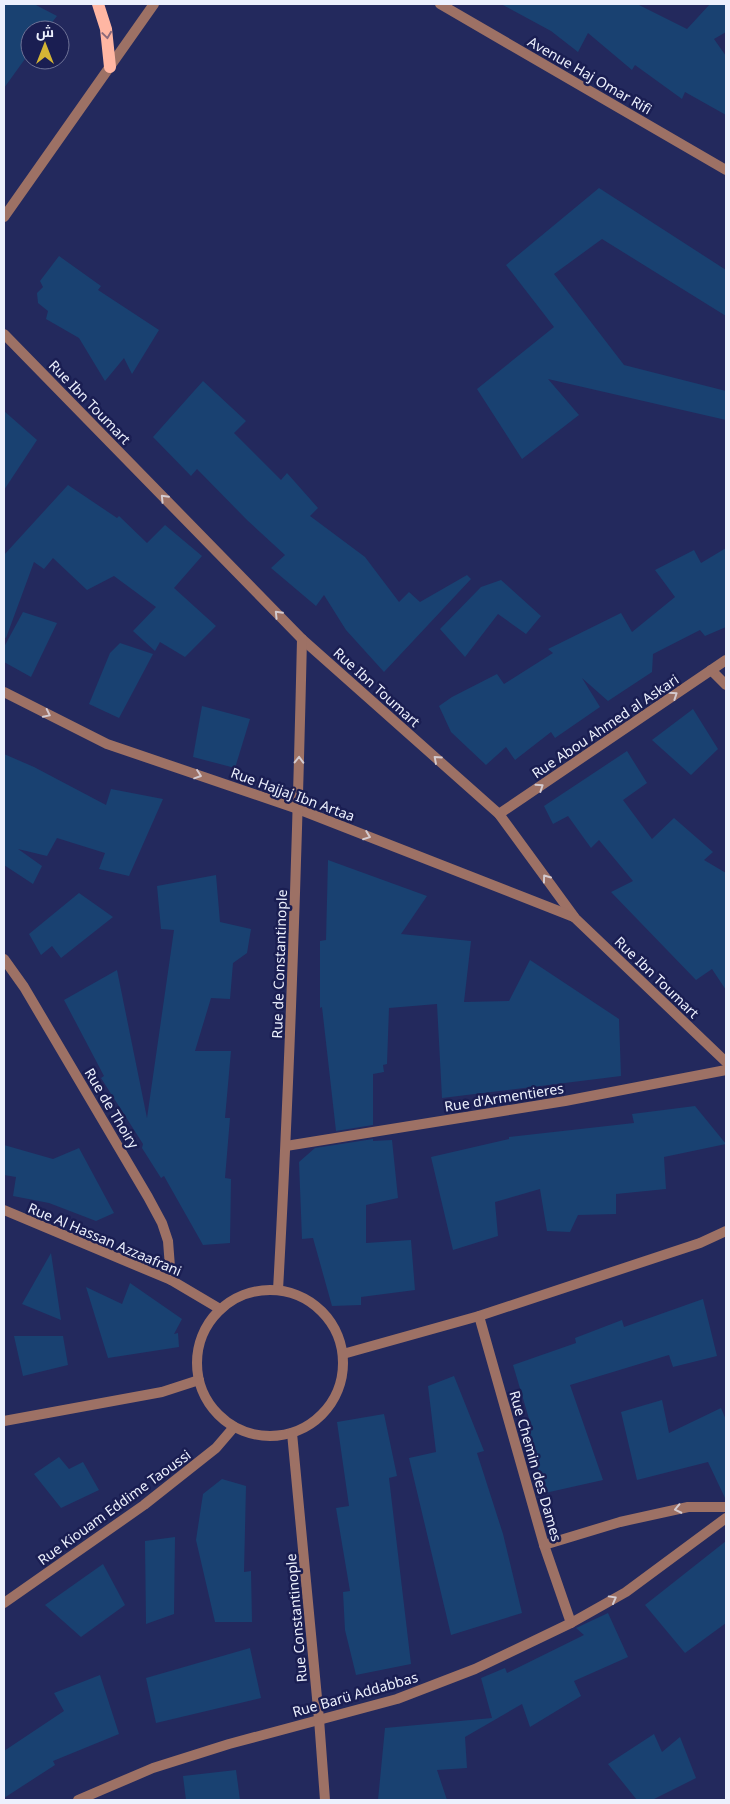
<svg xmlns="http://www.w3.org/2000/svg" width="730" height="1804" font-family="'Noto Sans',Cairo,sans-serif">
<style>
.building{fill:#194171}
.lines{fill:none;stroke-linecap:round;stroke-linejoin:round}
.minor{stroke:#9d7165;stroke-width:10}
.tertiary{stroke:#9d7165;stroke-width:10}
.primary{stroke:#ffb6a3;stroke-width:12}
.oneway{stroke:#8c6a7a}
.oneway2{stroke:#d4cacf}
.labels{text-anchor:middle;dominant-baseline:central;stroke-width:5;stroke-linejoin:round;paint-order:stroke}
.street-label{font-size:14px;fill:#ecf0fd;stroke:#1a1e52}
</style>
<rect width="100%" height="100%" fill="#23295d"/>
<g class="building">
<path d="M4 4H34L57 16 46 30H30V52L4 88Z"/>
<path d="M501 4H637L687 29 710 4H726V32L714 39 726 56V115L685 92 682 99 635 65 632 70 588 33 578 52 551 31Z"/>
<path d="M599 188 726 270V316L602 239 554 274 624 365 726 391V420L548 379 579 415 522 459 477 389 554 327 506 265Z"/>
<path d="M59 256 101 286 98 290 159 330 132 374 124 358 105 381 79 338 46 319 48 311 38 303 37 293 43 287 40 281Z"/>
<path d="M203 381 246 421 234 433 281 480 287 473 318 508 310 516 365 557 399 602 409 592 420 602 467 575 471 579 384 672 346 630 324 595 316 606 271 568 285 555 247 520 197 469 191 476 153 437Z"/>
<path d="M4 411 37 440 4 490Z"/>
<path d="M68 485 117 518 119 516 147 543 165 525 202 556 174 588 216 626 185 657 160 642 155 651 133 631 156 607 114 576 87 590 53 558 44 569 34 562 6 638 4 637V555Z"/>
<path d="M726 548V627L705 636 700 630 653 654 652 672 608 701 582 678 600 707 555 738 551 732 515 760 506 747 486 765 451 732 439 706 452 697 497 674 504 684 553 653 548 649 621 613 632 632 675 597 655 570 694 550 701 563Z"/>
<path d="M501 580 541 616 526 634 498 614 465 657 440 629 481 587Z"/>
<path d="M23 612 57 623 31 677 4 662V647Z"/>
<path d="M120 643 153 654 119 718 89 704 110 653Z"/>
<path d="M202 706 250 719 235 768 193 757Z"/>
<path d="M693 709 718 749 691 775 652 740Z"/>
<path d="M627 751 647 783 623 800 652 839 674 818 713 852 704 860 726 873V990L712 969 696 980 611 892 633 881 599 840 591 848 568 816 553 824 544 806Z"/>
<path d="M4 754 34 767 106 805 111 789 163 799 129 876 99 869 105 853 57 838 47 856 18 849 42 866 33 884 4 865Z"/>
<path d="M328 860 427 896 401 934 471 941 464 1002 509 1001 530 960 619 1019 621 1076 442 1098 437 1004 389 1008 387 1064 383 1065 384 1072 373 1074V1125L336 1131 322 1007 320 1008V941L326 940Z"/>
<path d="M216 875 220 922 251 929 247 953 233 963 230 999 211 998 195 1051H231L225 1118H230L225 1178 231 1179 230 1243 203 1245 164 1176 161 1178 142 1148 143 1144 101 1078 104 1076 64 1000 117 970 147 1118 174 930 161 929 157 886Z"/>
<path d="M79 893 113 917 61 958 52 946 41 955 29 934Z"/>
<path d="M695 1106 726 1144 664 1157 666 1189 616 1194V1214L578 1215 570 1232 547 1231 540 1189 495 1202 498 1236 453 1250 431 1157 509 1139V1137L634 1123 632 1114Z"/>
<path d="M373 1139V1141L392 1140 398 1198 366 1205V1243L411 1240 415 1290 361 1297V1305L332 1306 313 1238 302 1239 299 1162 315 1148Z"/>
<path d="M4 1145 53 1159 79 1148 114 1213 96 1221 49 1203 13 1196 16 1177 4 1175Z"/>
<path d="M51 1253 61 1320 22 1304Z"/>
<path d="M130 1283 182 1319 174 1334 178 1333 179 1347 108 1358 86 1287 122 1304Z"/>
<path d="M703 1299 717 1356 673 1367 669 1355 570 1385 603 1480 545 1493 525 1424 530 1422 513 1365 576 1343 575 1338 622 1320 624 1327Z"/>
<path d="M14 1336H63L68 1365 23 1376Z"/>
<path d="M454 1376 484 1451 477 1453 503 1534 522 1613 451 1635 409 1458 436 1452 428 1386Z"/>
<path d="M662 1400 669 1433 721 1408 726 1420V1500L708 1462 637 1480 621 1412Z"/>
<path d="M384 1414 397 1476 389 1478 411 1664 356 1675 345 1630 343 1592 350 1591 336 1508 349 1506 337 1422Z"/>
<path d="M59 1457 69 1469 83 1462 99 1490 61 1508 34 1474Z"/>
<path d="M222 1479 246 1486 244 1572 251 1571 252 1622H215L196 1540 203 1494Z"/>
<path d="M175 1537 174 1614 146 1624 145 1541Z"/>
<path d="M726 1541V1623L685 1653 645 1605Z"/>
<path d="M103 1564 125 1605 81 1637 45 1605Z"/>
<path d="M608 1613 628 1657 574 1681 581 1696 530 1727 522 1704 465 1737 467 1768 437 1770 447 1800H378L385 1728 492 1718 481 1678 505 1668 507 1673 584 1635 576 1628Z"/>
<path d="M250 1648 261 1698 156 1723 146 1678Z"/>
<path d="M100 1675 119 1734 53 1761 55 1765 4 1798V1751L64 1711 54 1693Z"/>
<path d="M654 1734 662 1752 680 1737 696 1778 652 1800H637L608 1764Z"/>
<path d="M236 1770 240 1800H186L183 1776Z"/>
</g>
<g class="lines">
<g class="minor">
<path d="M4 334 302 639 499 814 575 918 726 1062"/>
<path d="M711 670 726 685"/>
<path d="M4 692 107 744 298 809 574 917"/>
<path d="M499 814 726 660"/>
<path d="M4 959 24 987 148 1197 162 1223 168 1241 171 1280"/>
<path d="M286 1146 565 1101 726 1070"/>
<path d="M4 1210 171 1280 220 1309"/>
<path d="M278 1290C290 1073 297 856 302 639"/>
<path d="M479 1316 544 1545 571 1623"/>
<path d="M544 1545 620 1522 688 1507H726"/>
<path d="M4 1603 144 1505 216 1448 234 1427"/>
<path d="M78 1800 153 1768 229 1744 397 1699 475 1669 571 1623 626 1592 726 1518"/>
</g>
<g class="tertiary">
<path d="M440 4 726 170"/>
<path d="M4 217 154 4"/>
<circle cx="270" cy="1363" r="73"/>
<path d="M343 1354 479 1316 700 1243 726 1231"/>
<path d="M4 1421 162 1392 199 1380"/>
<path d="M292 1433 319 1719 325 1800"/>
</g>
<path class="primary" d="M98 4 106 29 110 67"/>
</g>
<defs><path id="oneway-chevron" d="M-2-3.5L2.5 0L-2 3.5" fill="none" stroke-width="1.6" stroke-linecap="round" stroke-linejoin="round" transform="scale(1.25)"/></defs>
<use class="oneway" href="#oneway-chevron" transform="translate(107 35) rotate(82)"/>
<g class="oneway2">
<use href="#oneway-chevron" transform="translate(164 498) rotate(-134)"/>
<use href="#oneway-chevron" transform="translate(278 614) rotate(-134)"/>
<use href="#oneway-chevron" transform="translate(674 695) rotate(-34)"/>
<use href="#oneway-chevron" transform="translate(47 714) rotate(26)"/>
<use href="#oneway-chevron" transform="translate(437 759) rotate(-138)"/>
<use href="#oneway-chevron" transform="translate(299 760) rotate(-89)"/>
<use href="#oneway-chevron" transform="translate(198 775) rotate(19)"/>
<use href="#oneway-chevron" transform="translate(540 787) rotate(-34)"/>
<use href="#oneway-chevron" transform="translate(367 836) rotate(21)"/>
<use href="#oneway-chevron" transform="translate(546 878) rotate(-126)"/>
<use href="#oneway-chevron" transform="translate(678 1509) rotate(168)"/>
<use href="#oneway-chevron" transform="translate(613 1599) rotate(-29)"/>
</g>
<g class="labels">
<g class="street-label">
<text transform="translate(590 75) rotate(30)">Avenue Haj Omar Rifi</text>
<text transform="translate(90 402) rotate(46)">Rue Ibn Toumart</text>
<text transform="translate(377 687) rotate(42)">Rue Ibn Toumart</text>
<text transform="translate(605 726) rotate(-34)">Rue Abou Ahmed al Askari</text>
<text transform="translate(293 794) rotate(20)">Rue Hajjaj Ibn Artaa</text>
<text transform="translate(279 964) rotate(-88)">Rue de Constantinople</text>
<text transform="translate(657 977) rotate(44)">Rue Ibn Toumart</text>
<text transform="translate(504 1097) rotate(-9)">Rue d'Armentieres</text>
<text transform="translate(112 1108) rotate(59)">Rue de Thoiry</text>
<text transform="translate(105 1239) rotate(23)">Rue Al Hassan Azzaafrani</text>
<text transform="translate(536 1466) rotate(74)">Rue Chemin des Dames</text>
<text transform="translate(114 1507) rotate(-36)">Rue Kiouam Eddime Taoussi</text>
<text transform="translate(296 1618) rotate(-95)">Rue Constantinople</text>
<text transform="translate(355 1694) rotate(-16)">Rue Barü Addabbas</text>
</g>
</g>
<rect width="730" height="1804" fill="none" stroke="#ecf0fd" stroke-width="10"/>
<g transform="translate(45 45)"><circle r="24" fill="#1a1e52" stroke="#6e7296"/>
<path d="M0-4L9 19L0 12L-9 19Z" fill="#d5b535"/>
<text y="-8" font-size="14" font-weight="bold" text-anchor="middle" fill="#ecf0fd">ش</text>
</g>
</svg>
